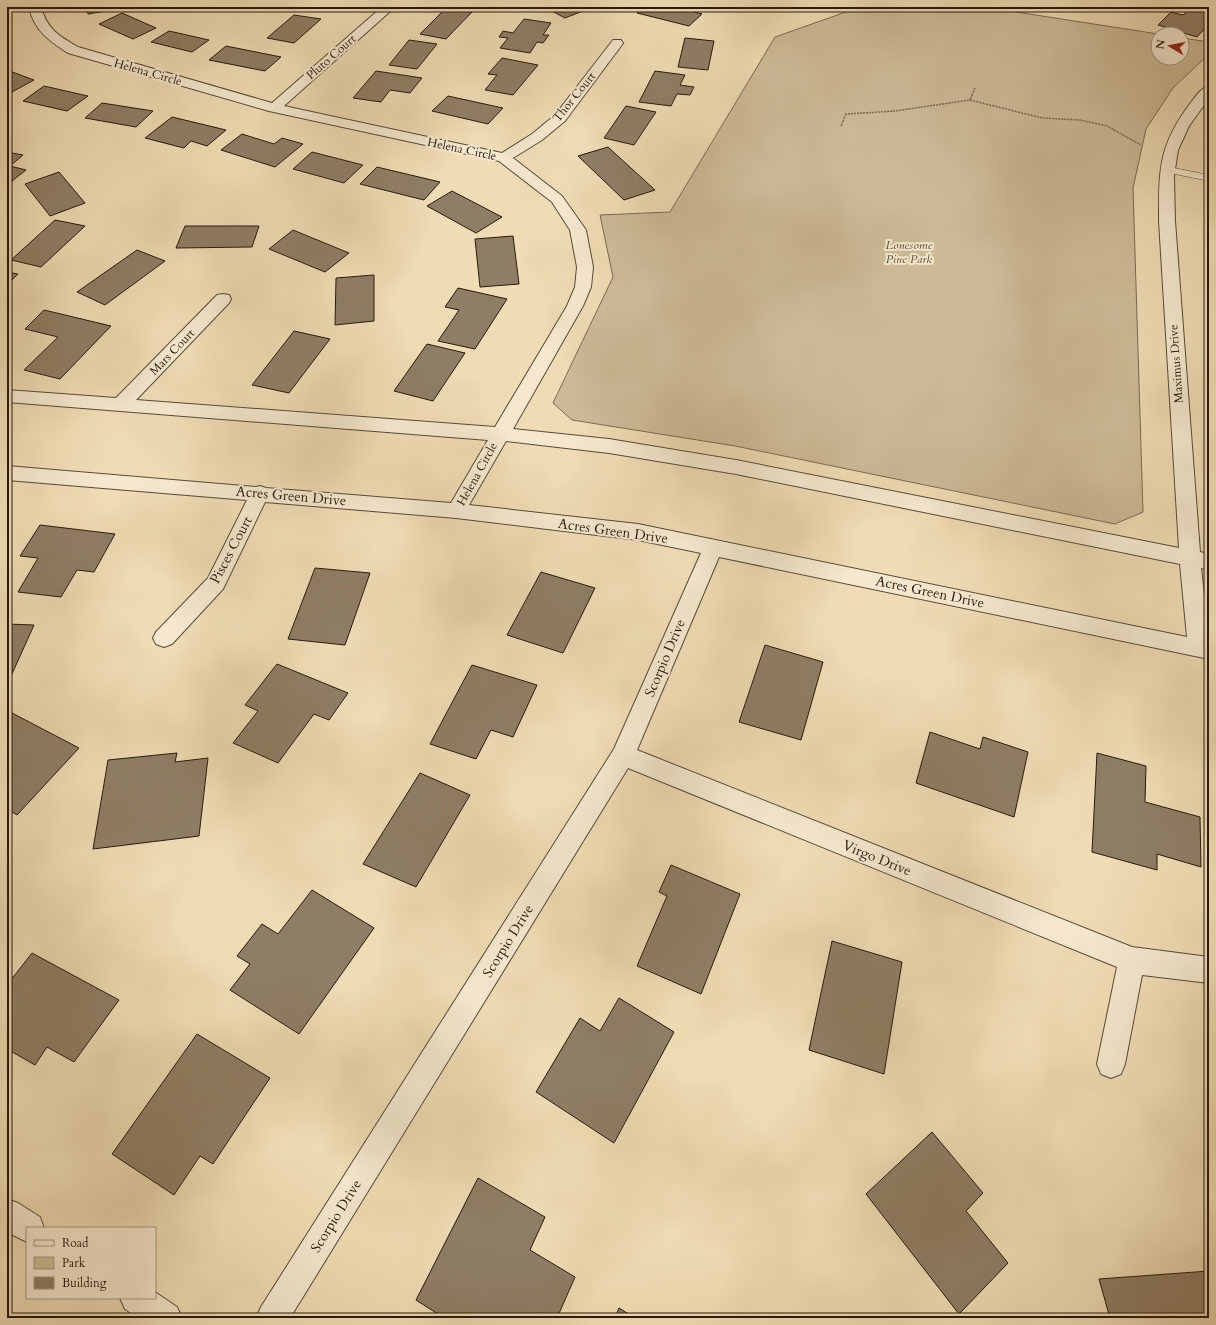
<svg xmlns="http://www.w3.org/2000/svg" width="1216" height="1325" font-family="Cardo,serif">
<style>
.green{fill:#cdbb98;stroke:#7a6a54}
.building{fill:#8f7e65;stroke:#261910}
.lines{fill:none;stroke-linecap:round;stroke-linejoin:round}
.lane-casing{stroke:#584a39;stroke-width:1}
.street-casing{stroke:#584a39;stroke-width:2}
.path{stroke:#261910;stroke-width:1.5;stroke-dasharray:0.5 1;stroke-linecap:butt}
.lane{fill:#f5e8ce;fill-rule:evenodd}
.street{fill:#f5e8ce;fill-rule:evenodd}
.labels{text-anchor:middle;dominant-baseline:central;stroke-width:4;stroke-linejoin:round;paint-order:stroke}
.far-street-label{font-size:12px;fill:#261910;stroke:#f5e8ce}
.far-park-label{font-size:12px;font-style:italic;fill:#584a39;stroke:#f5e8ce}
.street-label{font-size:14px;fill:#261910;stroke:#f5e8ce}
</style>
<rect width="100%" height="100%" fill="#efdcb4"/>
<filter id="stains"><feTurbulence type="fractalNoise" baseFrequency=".005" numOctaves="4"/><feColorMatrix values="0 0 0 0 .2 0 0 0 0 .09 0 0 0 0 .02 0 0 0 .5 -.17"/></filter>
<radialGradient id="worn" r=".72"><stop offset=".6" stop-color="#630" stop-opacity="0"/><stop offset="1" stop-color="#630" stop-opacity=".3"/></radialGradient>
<path class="green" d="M860 7H984L1158 34V58H1182V38L1209 42V54L1173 88 1146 129 1133 188 1143 512 1115 524 735 446 572 420 553 403 613 277 600 215 670 212 775 37Z"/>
<g class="building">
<path d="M86 7H117L118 9 88 14Z"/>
<path d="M552 7H593L565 18 548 9Z"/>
<path d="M643 7H674L702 14 689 26 637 13Z"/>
<path d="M446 8 472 12 446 39 420 34Z"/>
<path d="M1191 8 1209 13V24L1197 37 1158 25 1171 12 1183 15Z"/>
<path d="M122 13 156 28 133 39 99 24Z"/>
<path d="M294 15 321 19 294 43 267 38Z"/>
<path d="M524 19 551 23 543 35H549L543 43 537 42 530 53 500 48 508 38 499 37 503 31 513 33Z"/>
<path d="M169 31 209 40 192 52 151 42Z"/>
<path d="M685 38 714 41 708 70 678 67Z"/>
<path d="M409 40 437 44 417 69 389 65Z"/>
<path d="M226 46 281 57 265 71 209 60Z"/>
<path d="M502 58 538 65 513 95 485 90 497 75 488 74Z"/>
<path d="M7 70 34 80 10 93 7 92Z"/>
<path d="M376 71 422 78 410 93 390 90 381 102 353 98Z"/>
<path d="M655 71 685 75 680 85 694 87 690 95 677 94 671 106 639 102Z"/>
<path d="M44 86 88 96 67 111 23 101Z"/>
<path d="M448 96 503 108 488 124 432 111Z"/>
<path d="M102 103 153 111 136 127 85 118Z"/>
<path d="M626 106 656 112 634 145 604 138Z"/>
<path d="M172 117 226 130 207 146 191 141 184 148 145 138Z"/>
<path d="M242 134 274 144 282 138 303 144 275 167 221 150Z"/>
<path d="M608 147 655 190 624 200 578 156Z"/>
<path d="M7 152 23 155 10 166 26 170 7 185Z"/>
<path d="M312 152 363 165 344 183 293 169Z"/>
<path d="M377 167 440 182 424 200 360 184Z"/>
<path d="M59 172 85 203 50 216 25 184Z"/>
<path d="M452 191 502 217 476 233 427 206Z"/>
<path d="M55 220 85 226 41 267 11 260Z"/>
<path d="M185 226H259L252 247 176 248Z"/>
<path d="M293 230 349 253 325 272 269 249Z"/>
<path d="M513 236 519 284 480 287 475 239Z"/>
<path d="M137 250 165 261 105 305 77 292Z"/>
<path d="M7 272 18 274 7 285Z"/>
<path d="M374 275V321L335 325 336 278Z"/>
<path d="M458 288 507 299 475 349 438 341 459 310 445 307Z"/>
<path d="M44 310 111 326 60 379 24 370 58 337 25 329Z"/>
<path d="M294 331 330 339 289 393 252 385Z"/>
<path d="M427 344 465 353 433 401 394 391Z"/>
<path d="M40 525 115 534 94 572 77 570 61 597 18 592 38 558 20 556Z"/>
<path d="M315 568 370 573 345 645 288 639Z"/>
<path d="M541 572 595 588 563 653 507 635Z"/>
<path d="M7 624 34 625 7 685Z"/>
<path d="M765 645 823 662 801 740 739 722Z"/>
<path d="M277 664 348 693 329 720 314 714 278 763 233 743 258 711 245 705Z"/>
<path d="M472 665 537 685 513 737 491 730 476 759 430 744Z"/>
<path d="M12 713 79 748 17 815 7 809V718Z"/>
<path d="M930 732 980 749 983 737 1028 752 1014 817 916 783Z"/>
<path d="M177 753 175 762 208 758 199 836 93 849 108 760Z"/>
<path d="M1097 753 1146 766 1145 802 1200 817 1201 867 1157 854V870L1092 852Z"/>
<path d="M420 773 470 795 416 887 363 864Z"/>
<path d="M671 865 740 894 701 994 637 966 667 896 659 892Z"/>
<path d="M312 890 374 928 299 1034 230 990 250 964 237 956 262 924 278 934Z"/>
<path d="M832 941 902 962 884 1074 809 1050Z"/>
<path d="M32 953 119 1000 74 1062 47 1047 35 1065 7 1049V985Z"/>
<path d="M619 998 674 1032 614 1143 536 1092 580 1018 600 1031Z"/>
<path d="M197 1034 270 1078 213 1164 200 1156 174 1195 112 1154Z"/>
<path d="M932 1132 983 1193 966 1211 1008 1263 959 1314 866 1194Z"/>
<path d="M478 1178 545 1217 530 1250 575 1277 557 1318H444L416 1300Z"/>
<path d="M1209 1271V1318H1110L1099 1279Z"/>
<path d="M619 1308 635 1318H615Z"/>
</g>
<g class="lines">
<defs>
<path id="lane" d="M1169 167 1209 175V181L1165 172 1164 170 1165 168Z"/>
<g id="street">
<path d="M29 7H41C47 29 59 36 78 47L272 103 382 7H395L284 106 502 153 532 134 555 115 613 40H621L623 43 621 46 565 121 542 140 513 158 562 196 586 230 593 267 591 287 583 306 513 429 609 439 736 460 1179 548 1159 221C1159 171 1158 147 1189 105 1195 98 1200 88 1209 86V98L1189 126 1178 150 1174 176 1175 221 1200 552 1209 554V570L1201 568 1209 640V659L719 557 637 750 1132 947 1209 957V983L1142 975 1125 1064 1121 1074 1111 1078 1101 1074 1097 1064 1117 967 628 768 290 1318H256L261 1307 614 749 701 553 638 540 456 518 265 502 223 589 172 644 164 647 156 644 153 638 156 632 208 578 247 500 7 480V466L256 487 260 486 266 488 451 503 488 440 7 402V390L116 398 217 295 223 294 229 295 231 299 229 303 136 400 495 427 567 306 575 287 577 267 570 230 552 202 499 161 269 111 68 53C49 41 34 30 29 7ZM506 441 609 453 736 474 1180 564 1187 637 638 524 469 505Z"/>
<path d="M7 1199 18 1203 40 1217 44 1228H27V1242L7 1232Z"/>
<path d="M155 1292 177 1307 182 1318H138L125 1309 120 1298H155Z"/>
</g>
</defs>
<use href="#lane" class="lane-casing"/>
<use href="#street" class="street-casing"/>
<g class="path">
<path d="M970 100 975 88"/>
<path d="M841 126 846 114 895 111 970 100 1042 118 1080 120 1107 126 1141 145"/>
</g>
<use href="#lane" class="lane"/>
<use href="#street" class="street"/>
</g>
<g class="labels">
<g class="far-street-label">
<text transform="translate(331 57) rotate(-41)">Pluto Court</text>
<text transform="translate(148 72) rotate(16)">Helena Circle</text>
<text transform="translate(574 97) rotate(-51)">Thor Court</text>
<text transform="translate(462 149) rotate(12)">Helena Circle</text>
<text transform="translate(172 352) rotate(-46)">Mars Court</text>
<text transform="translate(1176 364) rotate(-94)">Maximus Drive</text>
<text transform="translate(477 474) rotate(-61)">Helena Circle</text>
</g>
<g class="far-park-label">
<text x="909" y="245">Lonesome<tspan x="909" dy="14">Pine Park</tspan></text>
</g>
<g class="street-label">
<text transform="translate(291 496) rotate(5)">Acres Green Drive</text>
<text transform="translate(613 531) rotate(8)">Acres Green Drive</text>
<text transform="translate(231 550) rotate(-62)">Pisces Court</text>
<text transform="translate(930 592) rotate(12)">Acres Green Drive</text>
<text transform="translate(665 658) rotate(-67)">Scorpio Drive</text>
<text transform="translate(877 858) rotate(22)">Virgo Drive</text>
<text transform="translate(508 941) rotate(-58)">Scorpio Drive</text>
<text transform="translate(336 1216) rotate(-58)">Scorpio Drive</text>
</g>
</g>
<rect width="1216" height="1325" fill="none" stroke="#efdcb4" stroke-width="24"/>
<rect x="8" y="8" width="1200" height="1309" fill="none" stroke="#261910" stroke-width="2"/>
<rect x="12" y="12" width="1192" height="1301" fill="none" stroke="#261910"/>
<rect x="26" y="1227" width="130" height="72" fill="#f5e8ce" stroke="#a29582"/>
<rect x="34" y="1240" width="20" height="6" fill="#f5e8ce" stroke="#a29582"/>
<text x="62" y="1247" font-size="12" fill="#261910">Road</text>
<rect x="34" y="1257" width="20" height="12" fill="#cdbb98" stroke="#a29582"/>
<text x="62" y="1267" font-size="12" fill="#261910">Park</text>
<rect x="34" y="1277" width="20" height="12" fill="#8f7e65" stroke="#a29582"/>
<text x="62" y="1287" font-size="12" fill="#261910">Building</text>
<g transform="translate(1170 46) rotate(280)"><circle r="19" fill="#f5e8ce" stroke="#a29582"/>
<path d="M0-3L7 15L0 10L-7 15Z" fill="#8f2418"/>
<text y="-6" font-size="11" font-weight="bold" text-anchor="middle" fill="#261910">N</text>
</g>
<rect width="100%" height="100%" filter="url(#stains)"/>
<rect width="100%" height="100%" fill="url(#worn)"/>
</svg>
